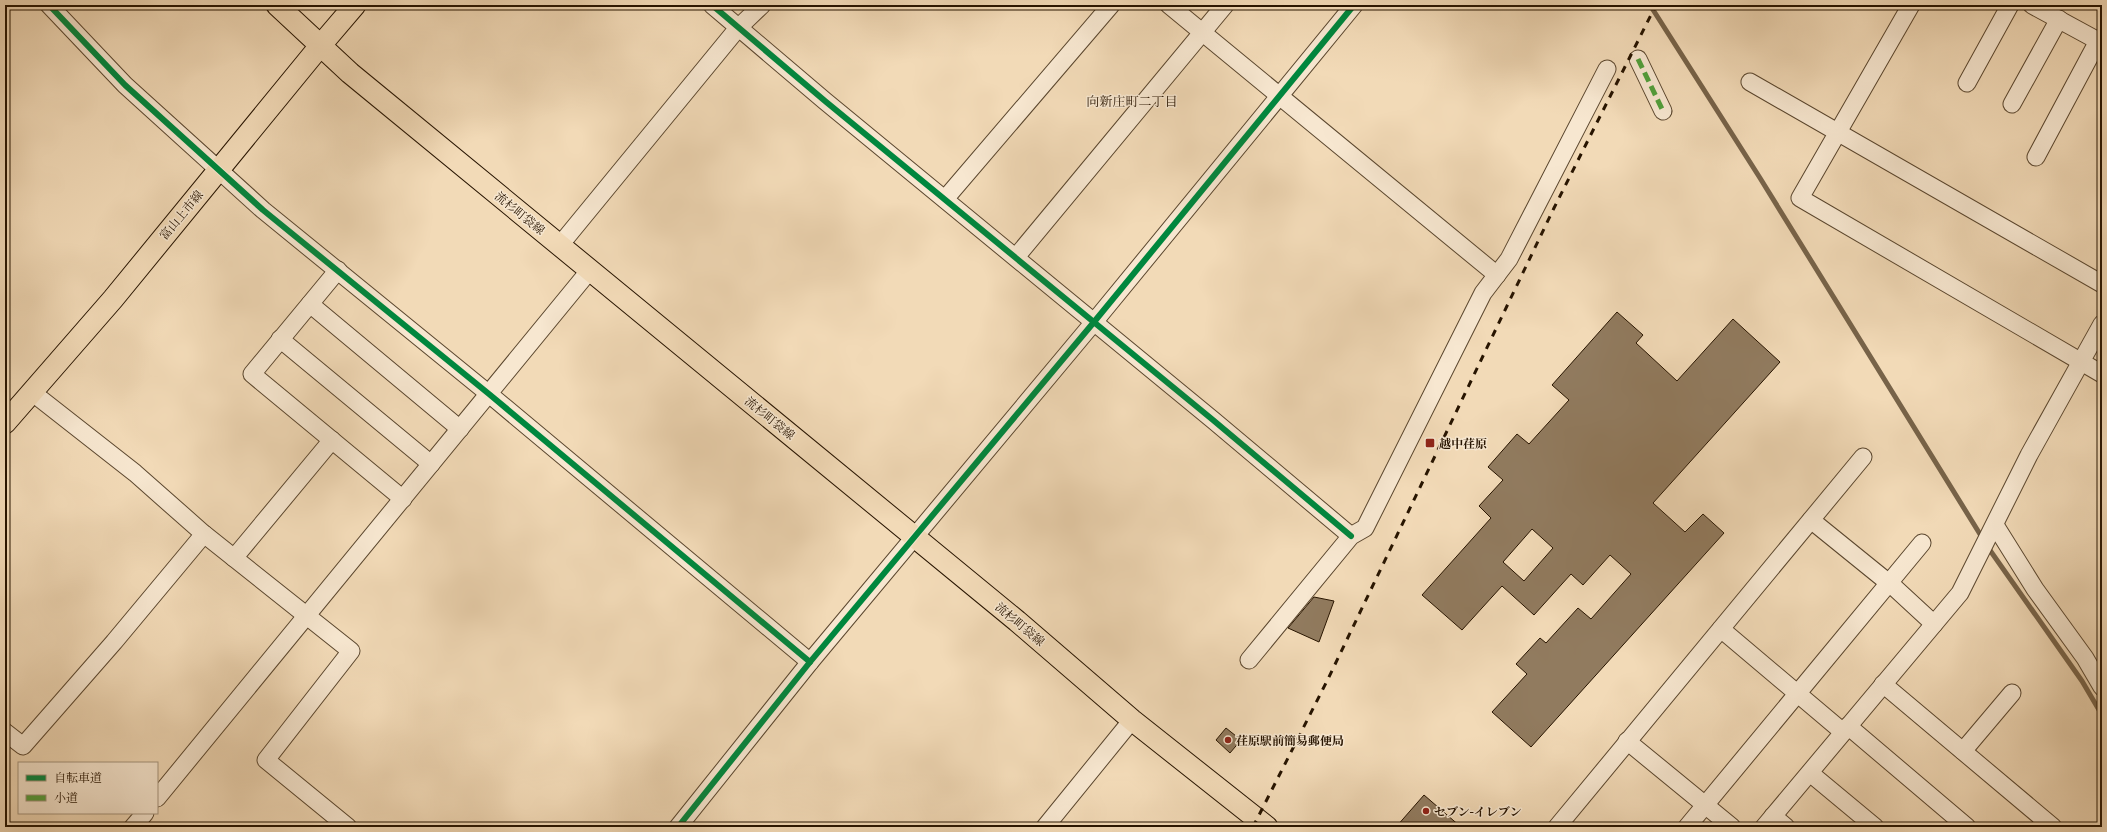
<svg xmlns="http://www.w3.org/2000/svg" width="2107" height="832" font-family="'Gentium Book Plus','Noto Serif JP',serif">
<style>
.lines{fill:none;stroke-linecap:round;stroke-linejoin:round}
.stream{stroke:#776349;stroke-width:5}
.building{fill:#917b5f;stroke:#271400;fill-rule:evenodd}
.minor-casing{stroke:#5a462e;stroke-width:19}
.major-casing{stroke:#271400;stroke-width:23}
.minor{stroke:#f7e7d0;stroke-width:17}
.major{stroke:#f2dab7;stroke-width:21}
.rail{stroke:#271400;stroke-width:3;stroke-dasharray:7 7;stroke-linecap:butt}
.quiet{stroke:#51a03c;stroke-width:5;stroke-dasharray:10 5;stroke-linecap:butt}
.cycleway-casing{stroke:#f7e7d0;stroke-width:8}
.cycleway{stroke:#00873e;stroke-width:6}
.poi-dot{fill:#8f2418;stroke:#f7e7d0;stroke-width:1.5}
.labels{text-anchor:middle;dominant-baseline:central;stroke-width:3;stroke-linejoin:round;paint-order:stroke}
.street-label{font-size:12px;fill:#271400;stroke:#f7e7d0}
.poi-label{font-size:12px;font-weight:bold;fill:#271400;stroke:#f7e7d0;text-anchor:start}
.neighbourhood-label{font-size:13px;fill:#271400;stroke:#f7e7d0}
</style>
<rect width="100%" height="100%" fill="#f2dab7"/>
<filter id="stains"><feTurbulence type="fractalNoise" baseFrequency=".005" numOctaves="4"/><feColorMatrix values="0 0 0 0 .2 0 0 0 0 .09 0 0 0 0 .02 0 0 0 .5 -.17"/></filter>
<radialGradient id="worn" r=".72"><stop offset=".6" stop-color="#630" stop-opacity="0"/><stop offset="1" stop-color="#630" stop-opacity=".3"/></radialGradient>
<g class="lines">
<g class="stream">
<path d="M1650 5 1760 178 1983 539"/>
<path d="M1987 546 2082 681 2102 715"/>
</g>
</g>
<g class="building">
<path d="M1617 312 1643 335 1636 343 1677 381 1733 319 1780 362 1653 503 1685 532 1703 514 1724 533 1531 747 1492 712 1527 674 1516 664 1540 638 1546 643 1578 608 1591 619 1631 574 1610 555 1583 585 1571 574 1534 615 1502 586 1462 630 1422 595 1491 518 1479 506 1503 480 1488 467 1517 434 1529 444 1569 400 1552 385ZM1532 529 1553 548 1524 581 1503 562Z"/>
<path d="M1314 597 1334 601 1319 642 1288 628Z"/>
<path d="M1226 728 1241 740 1230 753 1216 740Z"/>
<path d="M1424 795 1461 827H1396Z"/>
</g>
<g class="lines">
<defs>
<g id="minor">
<path d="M49 5 125 85 263 210 489 394 810 662"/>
<path d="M712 5 825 101 1213 420 1351 536"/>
<path d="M1169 5 1497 275"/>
<path d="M1911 5 1800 198 2102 374"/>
<path d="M2032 5 2102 43"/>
<path d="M1638 59 1663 111"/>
<path d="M1750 82 2102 284"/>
<path d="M1967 83 2010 5"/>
<path d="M2012 104 2059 19"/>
<path d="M2036 157 2098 41"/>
<path d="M945 199 1111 5"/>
<path d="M560 245 738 28 762 5"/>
<path d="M1016 257 1225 5"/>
<path d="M338 270 252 374 403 499"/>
<path d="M310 304 460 429"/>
<path d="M280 339 431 464"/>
<path d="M33 393 135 473 204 534 351 651 266 760 348 827"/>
<path d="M1811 520 1895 588 1934 624"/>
<path d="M1995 525 2035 589 2085 658 2102 687"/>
<path d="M234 558 332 440"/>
<path d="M1721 629 1843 732"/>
<path d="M1249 660 1351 536 1365 528 1483 293 1509 259 1607 69"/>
<path d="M1883 684 2053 827"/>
<path d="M1848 726 1967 827"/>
<path d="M5 732 23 746 114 642 204 534"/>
<path d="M1627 741 1732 827"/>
<path d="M1963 751 2012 693"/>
<path d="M1810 773 1875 827"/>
<path d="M157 798 590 270"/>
<path d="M1773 816 1786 827"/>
<path d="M133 827 145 813"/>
<path d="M678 827 810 662 1094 322 1354 5"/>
<path d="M1045 827 1132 720"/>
<path d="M1557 827 1863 457"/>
<path d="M1687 827 1922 543"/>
<path d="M1764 827 1960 593 2029 455 2102 324"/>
</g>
<g id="major">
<path d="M277 5 350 73 1017 621 1132 720 1267 827"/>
<path d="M5 423 113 299 320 46 355 5"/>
</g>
</defs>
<use href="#minor" class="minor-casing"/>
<use href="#major" class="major-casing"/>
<use href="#minor" class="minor"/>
<use href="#major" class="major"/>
<path class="rail" d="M1253 827 1328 679 1554 208 1656 5"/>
<path class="quiet" d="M1638 59 1663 111"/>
<defs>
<g id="cycleway">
<path d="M49 5 125 85 263 210 489 394 810 662"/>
<path d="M712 5 825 101 1213 420 1351 536"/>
<path d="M678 827 810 662 1094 322 1354 5"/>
</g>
</defs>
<use href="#cycleway" class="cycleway-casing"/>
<use href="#cycleway" class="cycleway"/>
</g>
<g class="poi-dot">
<rect x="1425" y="438" width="10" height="10" rx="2"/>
<circle cx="1228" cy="740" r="4"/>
<circle cx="1426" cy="811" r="4"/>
</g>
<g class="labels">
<g class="street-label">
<text transform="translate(520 213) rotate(39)">流杉町袋線</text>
<text transform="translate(181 215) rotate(-50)">富山上市線</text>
<text transform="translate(770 418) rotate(39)">流杉町袋線</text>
<text transform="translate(1020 624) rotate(40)">流杉町袋線</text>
</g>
<g class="poi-label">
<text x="1439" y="443">越中荏原</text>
<text x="1236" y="740">荏原駅前簡易郵便局</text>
<text x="1434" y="811">セブン-イレブン</text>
</g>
<g class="neighbourhood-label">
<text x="1132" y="101">向新庄町二丁目</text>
</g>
</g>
<rect width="2107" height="832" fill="none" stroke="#f2dab7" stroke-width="20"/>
<rect x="6" y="6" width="2095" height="820" fill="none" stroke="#271400" stroke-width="2"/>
<rect x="10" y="10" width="2087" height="812" fill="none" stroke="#271400"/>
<rect x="18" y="762" width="140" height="52" fill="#f7e7d0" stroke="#a4937d"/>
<rect x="26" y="775" width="20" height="6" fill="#00873e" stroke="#a4937d"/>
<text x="54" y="782" font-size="12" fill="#271400">自転車道</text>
<rect x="26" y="795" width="20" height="6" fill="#51a03c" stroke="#a4937d"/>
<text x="54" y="802" font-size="12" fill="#271400">小道</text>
<rect width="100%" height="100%" filter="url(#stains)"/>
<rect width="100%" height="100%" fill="url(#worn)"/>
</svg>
